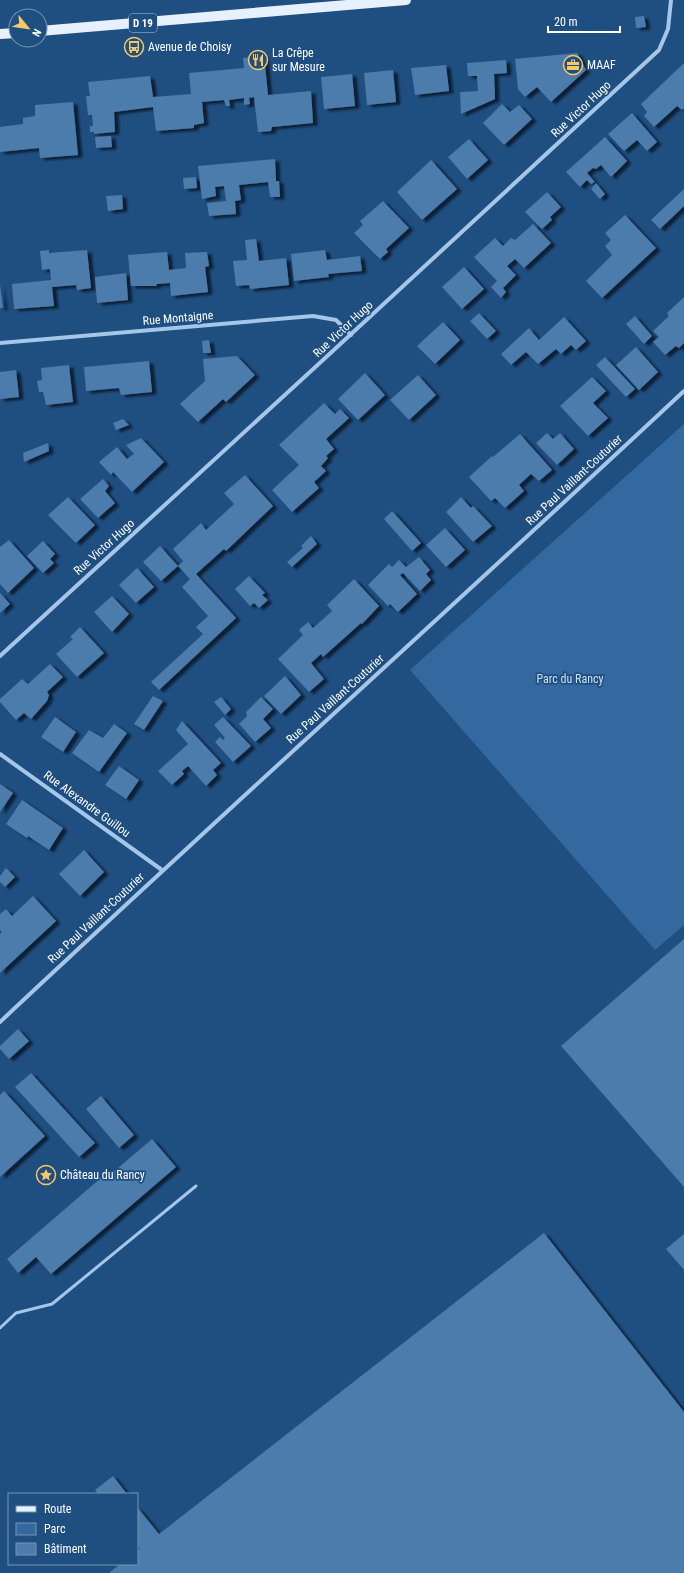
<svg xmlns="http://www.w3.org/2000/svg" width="684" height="1573" font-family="'Roboto Condensed',sans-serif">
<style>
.green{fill:#33699f}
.building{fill:#4c7bac;filter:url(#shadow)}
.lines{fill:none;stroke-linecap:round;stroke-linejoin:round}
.lane{stroke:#a5c6e8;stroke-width:3}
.street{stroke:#a5c6e8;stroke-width:4}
.primary{stroke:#e7f1fe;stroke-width:10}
.labels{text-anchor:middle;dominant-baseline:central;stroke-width:3.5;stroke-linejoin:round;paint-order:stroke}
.shield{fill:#1f4e81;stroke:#bccad9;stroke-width:1}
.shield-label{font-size:11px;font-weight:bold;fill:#fff}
.poi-label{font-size:12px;fill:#fff;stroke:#1f4e81;text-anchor:start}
.street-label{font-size:12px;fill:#fff;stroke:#1f4e81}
.park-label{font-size:12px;fill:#c9e0f6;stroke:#1f4e81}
</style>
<defs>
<filter id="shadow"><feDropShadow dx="4.5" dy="2.5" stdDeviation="1" flood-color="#0009"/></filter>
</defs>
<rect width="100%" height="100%" fill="#1f4e81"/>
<path class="green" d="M684 424V925L655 950 410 670Z"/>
<g class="building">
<path d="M644 16 646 27 636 28 635 17Z"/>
<path d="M577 53 586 70 551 102 537 87 525 97 518 89 515 59Z"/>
<path d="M264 55 268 95 311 91 313 123 272 127 271 131 258 132 254 97 249 98 250 104 244 105V98L229 100 230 106H226L224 100 202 102 204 123 194 125V128L156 131 153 107 114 112 115 132 94 134V132H90V126H93L92 115H88L86 96H90L88 82 150 76 153 97 191 94 189 73 244 68 243 58Z"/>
<path d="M506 60 507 73 494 74 495 99 461 114 460 92 478 91 477 76H468L467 63Z"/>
<path d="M684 63V108L682 110 677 106 654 127 644 116 647 112 641 104Z"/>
<path d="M446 65 449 91 415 95 411 68Z"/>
<path d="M393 70 396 102 367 105 364 73Z"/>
<path d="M352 74 355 106 324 109 321 77Z"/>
<path d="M73 102 78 155 40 158 39 148 0 152V127L23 124V118L35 116V105Z"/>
<path d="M502 104 510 112 519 105 532 119 504 145 483 123Z"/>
<path d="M632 113 657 142 647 151 637 140 624 151 608 134Z"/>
<path d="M111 136 112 147 96 148 95 137Z"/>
<path d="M605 137 627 161 611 177 601 165 596 169 593 168 587 173 595 182 591 184 587 180 580 187 566 172Z"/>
<path d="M469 139 488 160 467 179 448 157Z"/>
<path d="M275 159 276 181H279L280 197H270L268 182 239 185 241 200 235 201 236 214 209 216 207 203 226 201 224 186 215 187 216 196 202 199 198 166Z"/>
<path d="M431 160 457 189 422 220 397 192Z"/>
<path d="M196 177 197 188 184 189 183 178Z"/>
<path d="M596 183 605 194 600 199 591 189Z"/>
<path d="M684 189V206L660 229 651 220Z"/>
<path d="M547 192 561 207 550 217 552 220 542 229 525 212Z"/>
<path d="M122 195 123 209 108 211 106 196Z"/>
<path d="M383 201 409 228 386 249 388 252 380 259 354 233 363 225 360 221Z"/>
<path d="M625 215 656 248 602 298 586 281 612 255 605 246 611 240 605 233Z"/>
<path d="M533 224 551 243 524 268 515 259 507 266 516 275 503 288 506 292 501 298 491 287 497 281 474 257 495 238 503 246 511 238 515 240Z"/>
<path d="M256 239 259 261 286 258 289 285 250 289 249 285 236 286 233 261 247 260 245 240Z"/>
<path d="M49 250V253L87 250 91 288 77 290 76 285 52 287 54 306 14 309 12 284 51 280 50 269 42 270 40 251Z"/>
<path d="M325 250 327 260 360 256 362 271 328 274 329 277 294 281 291 254Z"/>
<path d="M167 252 169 270 186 268 185 253 207 252 209 266 205 267 208 292 171 296 170 283 156 284 157 286H131L128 255Z"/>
<path d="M464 267 484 289 462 309 442 287Z"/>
<path d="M126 273 128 300 97 303 95 277Z"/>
<path d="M0 284 3 308H0Z"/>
<path d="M684 297V343L679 348 676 346 665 355 653 342 659 337 653 331 669 316 667 313Z"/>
<path d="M479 313 496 331 487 339 470 321Z"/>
<path d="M635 316 652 336 644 344 626 324Z"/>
<path d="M564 317 586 341 576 350 571 345 561 354 556 349 538 364 526 352 511 365 501 354 529 328 539 340Z"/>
<path d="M443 322 460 340 435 364 417 346Z"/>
<path d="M209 340 211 353H203L202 341Z"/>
<path d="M636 347 658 372 639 390 616 365Z"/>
<path d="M237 356 255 375 226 402 223 399 198 422 180 404 205 381 203 359Z"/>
<path d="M605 357 635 389 626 397 596 365Z"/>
<path d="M149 361 152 392 121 395 119 388 86 391 84 367Z"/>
<path d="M69 365 73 402 46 405 43 392H39L37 381 42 380 41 368Z"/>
<path d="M16 370 19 397 0 399V372Z"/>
<path d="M365 373 385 395 358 420 338 399Z"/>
<path d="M418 375 436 395 409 420 390 400Z"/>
<path d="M592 377 606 391 593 403 608 418 588 436 560 406Z"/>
<path d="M324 403 335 414 340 409 349 418 326 439 334 449 326 456 328 458 321 466 326 471 314 482 319 488 292 512 272 490 299 465 279 445Z"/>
<path d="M123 419 129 425 116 430 113 423Z"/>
<path d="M547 433 553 439 560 433 574 449 557 465 536 443Z"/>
<path d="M520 434 552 470 539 481 531 474 519 485 524 491 505 508 495 498 491 501 469 477 492 456 493 457Z"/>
<path d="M141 438 164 462 132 492 113 472 111 475 99 462 117 447 127 459 134 454 126 445Z"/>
<path d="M48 443 49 451 24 462 23 453Z"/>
<path d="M245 475 273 506 226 551 224 549 196 574 236 618 159 690 151 682 203 634 196 627 208 616 182 587 190 579 178 566 183 561 173 549 201 523 206 530 234 504 224 493Z"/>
<path d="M103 479 109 486 105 491 115 503 98 518 80 499Z"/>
<path d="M68 497 95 525 76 543 48 515Z"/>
<path d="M461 497 471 508 473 506 492 526 473 542 446 512Z"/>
<path d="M392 511 421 543 412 551 384 519Z"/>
<path d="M445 528 465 550 446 567 426 545Z"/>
<path d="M311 536 317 544 292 567 287 562 303 548 301 546Z"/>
<path d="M9 540 34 568 8 593 0 584V547Z"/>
<path d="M43 541 55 554 50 559 54 563 43 573 27 556Z"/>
<path d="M160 546 178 566 161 581 143 562Z"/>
<path d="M419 557 430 570 426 574 431 580 420 591 403 573 400 575 417 594 398 612 390 604 388 606 368 585 389 564 392 567 399 560 406 567Z"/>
<path d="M137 568 154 587 136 603 119 585Z"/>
<path d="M249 576 265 593 262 595 268 600 259 608 254 603 250 606 235 589Z"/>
<path d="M354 579 379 606 362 624 361 623 323 657 321 654 311 663 324 679 309 692 278 659 303 635 299 630 308 622 313 628 332 611 327 605Z"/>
<path d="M0 593 10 604 0 613Z"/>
<path d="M112 596 129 614 112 632 94 612Z"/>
<path d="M80 627 104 653 77 677 56 654 73 639 70 637Z"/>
<path d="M50 664 63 677 47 692 49 695 47 701 31 719 24 713 16 720 0 702V699L22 679 28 684Z"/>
<path d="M285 676 301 695 281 714 264 696Z"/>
<path d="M153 696 163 701 144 730 134 724Z"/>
<path d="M221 697 231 709 225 715 214 702Z"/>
<path d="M261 697 273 709 263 719 271 728 255 742 239 724 247 716 246 712Z"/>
<path d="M55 717 76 732 63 752 41 737Z"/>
<path d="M223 717 251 746 233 762 215 742 220 737 223 740 225 738 214 725Z"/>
<path d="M182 721 221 763 213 770 217 775 206 786 188 766 182 771 184 774 172 785 158 771 188 744 176 730Z"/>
<path d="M114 724 127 733 99 772 72 753 89 730 103 738Z"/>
<path d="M119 766 139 780 126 799 105 785Z"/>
<path d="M0 784 13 793 0 812Z"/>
<path d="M22 800 63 828 49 850 28 836 27 838 6 824Z"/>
<path d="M84 850 104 872 80 896 59 874Z"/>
<path d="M6 868 15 877 5 887 0 882V876Z"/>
<path d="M33 896 56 921 0 973V934L2 932 0 930V914L6 909 12 916Z"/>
<path d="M684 939V1187L561 1046Z"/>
<path d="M18 1029 29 1041 9 1059 0 1049V1046Z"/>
<path d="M31 1073 95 1143 79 1157 15 1087Z"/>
<path d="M4 1091 45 1136 0 1177V1095Z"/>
<path d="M101 1096 134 1135 119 1148 86 1109Z"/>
<path d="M152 1139 176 1167 51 1274 36 1257 18 1273 7 1259 102 1177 104 1180Z"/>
<path d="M544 1233 684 1412V1573H109L120 1564H137V1551L140 1549 137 1545V1507L159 1534Z"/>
<path d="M684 1234V1270L666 1249Z"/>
<path d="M113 1476 127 1494H98L95 1490Z"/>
</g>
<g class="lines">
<path class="lane" d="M0 1328 16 1313 52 1304 196 1186"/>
<g class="street">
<path d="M0 343 313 316 336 320 351 335"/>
<path d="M0 656 323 360 659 50 668 29 671 0"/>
<path d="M0 754 162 870"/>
<path d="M0 1022C226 810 457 603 684 391"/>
</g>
<g class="primary">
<path d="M40 31 406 0"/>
<path d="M0 34 16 33"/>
</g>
</g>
<defs>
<symbol id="bus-ring" viewBox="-11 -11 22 22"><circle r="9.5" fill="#1f4e81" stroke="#f7c665" stroke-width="1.5"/><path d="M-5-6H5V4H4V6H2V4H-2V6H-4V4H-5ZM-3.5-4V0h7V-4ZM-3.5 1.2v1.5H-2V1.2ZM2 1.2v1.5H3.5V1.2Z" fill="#f7c665"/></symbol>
<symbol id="restaurant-ring" viewBox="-11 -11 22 22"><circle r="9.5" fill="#1f4e81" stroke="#f7c665" stroke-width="1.5"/><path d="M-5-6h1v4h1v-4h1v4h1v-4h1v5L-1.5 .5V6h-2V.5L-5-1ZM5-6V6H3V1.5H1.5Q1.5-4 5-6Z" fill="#f7c665"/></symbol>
<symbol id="office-ring" viewBox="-11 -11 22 22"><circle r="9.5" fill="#1f4e81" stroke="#f7c665" stroke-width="1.5"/><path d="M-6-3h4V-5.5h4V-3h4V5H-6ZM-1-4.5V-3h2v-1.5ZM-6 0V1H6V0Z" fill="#f7c665"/></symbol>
<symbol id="sight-ring" viewBox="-11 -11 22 22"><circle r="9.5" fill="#1f4e81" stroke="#f7c665" stroke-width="1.5"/><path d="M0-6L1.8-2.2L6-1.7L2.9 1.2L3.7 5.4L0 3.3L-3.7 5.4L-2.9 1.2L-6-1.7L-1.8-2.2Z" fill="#f7c665"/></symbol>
</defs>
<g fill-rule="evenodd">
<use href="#bus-ring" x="123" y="36" width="22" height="22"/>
<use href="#restaurant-ring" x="247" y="49" width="22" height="22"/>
<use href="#office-ring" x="562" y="54" width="22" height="22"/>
<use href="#sight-ring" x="35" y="1164" width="22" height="22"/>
</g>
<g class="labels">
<rect class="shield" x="129" y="14" width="28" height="18" rx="3"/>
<g class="shield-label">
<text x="143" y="23">D 19</text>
</g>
<g class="poi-label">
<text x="148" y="47">Avenue de Choisy</text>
<text x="272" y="53">La Crêpe<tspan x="272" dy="14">sur Mesure</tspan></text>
<text x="587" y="65">MAAF</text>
<text x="60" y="1175">Château du Rancy</text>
</g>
<g class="street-label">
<text transform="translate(581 109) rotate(-43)">Rue Victor Hugo</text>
<text transform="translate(178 318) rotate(-5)">Rue Montaigne</text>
<text transform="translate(343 329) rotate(-43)">Rue Victor Hugo</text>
<text transform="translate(574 480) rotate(-43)">Rue Paul Vaillant-Couturier</text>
<text transform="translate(104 547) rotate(-42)">Rue Victor Hugo</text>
<text transform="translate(335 699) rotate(-42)">Rue Paul Vaillant-Couturier</text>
<text transform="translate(87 804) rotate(36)">Rue Alexandre Guillou</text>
<text transform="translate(96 918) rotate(-43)">Rue Paul Vaillant-Couturier</text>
</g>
<g class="park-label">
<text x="570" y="679">Parc du Rancy</text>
</g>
</g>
<rect x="8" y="1493" width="130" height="72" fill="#1f4e81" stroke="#7995b3"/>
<rect x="16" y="1506" width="20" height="6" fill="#e7f1fe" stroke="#7995b3"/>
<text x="44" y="1513" font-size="12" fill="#ffffff">Route</text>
<rect x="16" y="1523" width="20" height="12" fill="#33699f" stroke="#7995b3"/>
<text x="44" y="1533" font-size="12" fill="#ffffff">Parc</text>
<rect x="16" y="1543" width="20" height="12" fill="#4c7bac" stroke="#7995b3"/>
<text x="44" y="1553" font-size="12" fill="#ffffff">Bâtiment</text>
<g transform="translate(28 28) rotate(119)"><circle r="19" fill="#1f4e81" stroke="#7995b3"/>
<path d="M0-3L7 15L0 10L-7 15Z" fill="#f7c665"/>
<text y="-6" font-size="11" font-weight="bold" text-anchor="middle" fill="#ffffff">N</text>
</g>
<path d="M548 26v6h72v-6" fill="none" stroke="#ffffff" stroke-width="2"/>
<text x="554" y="26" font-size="12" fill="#ffffff" stroke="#1f4e81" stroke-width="3" paint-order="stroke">20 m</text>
</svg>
